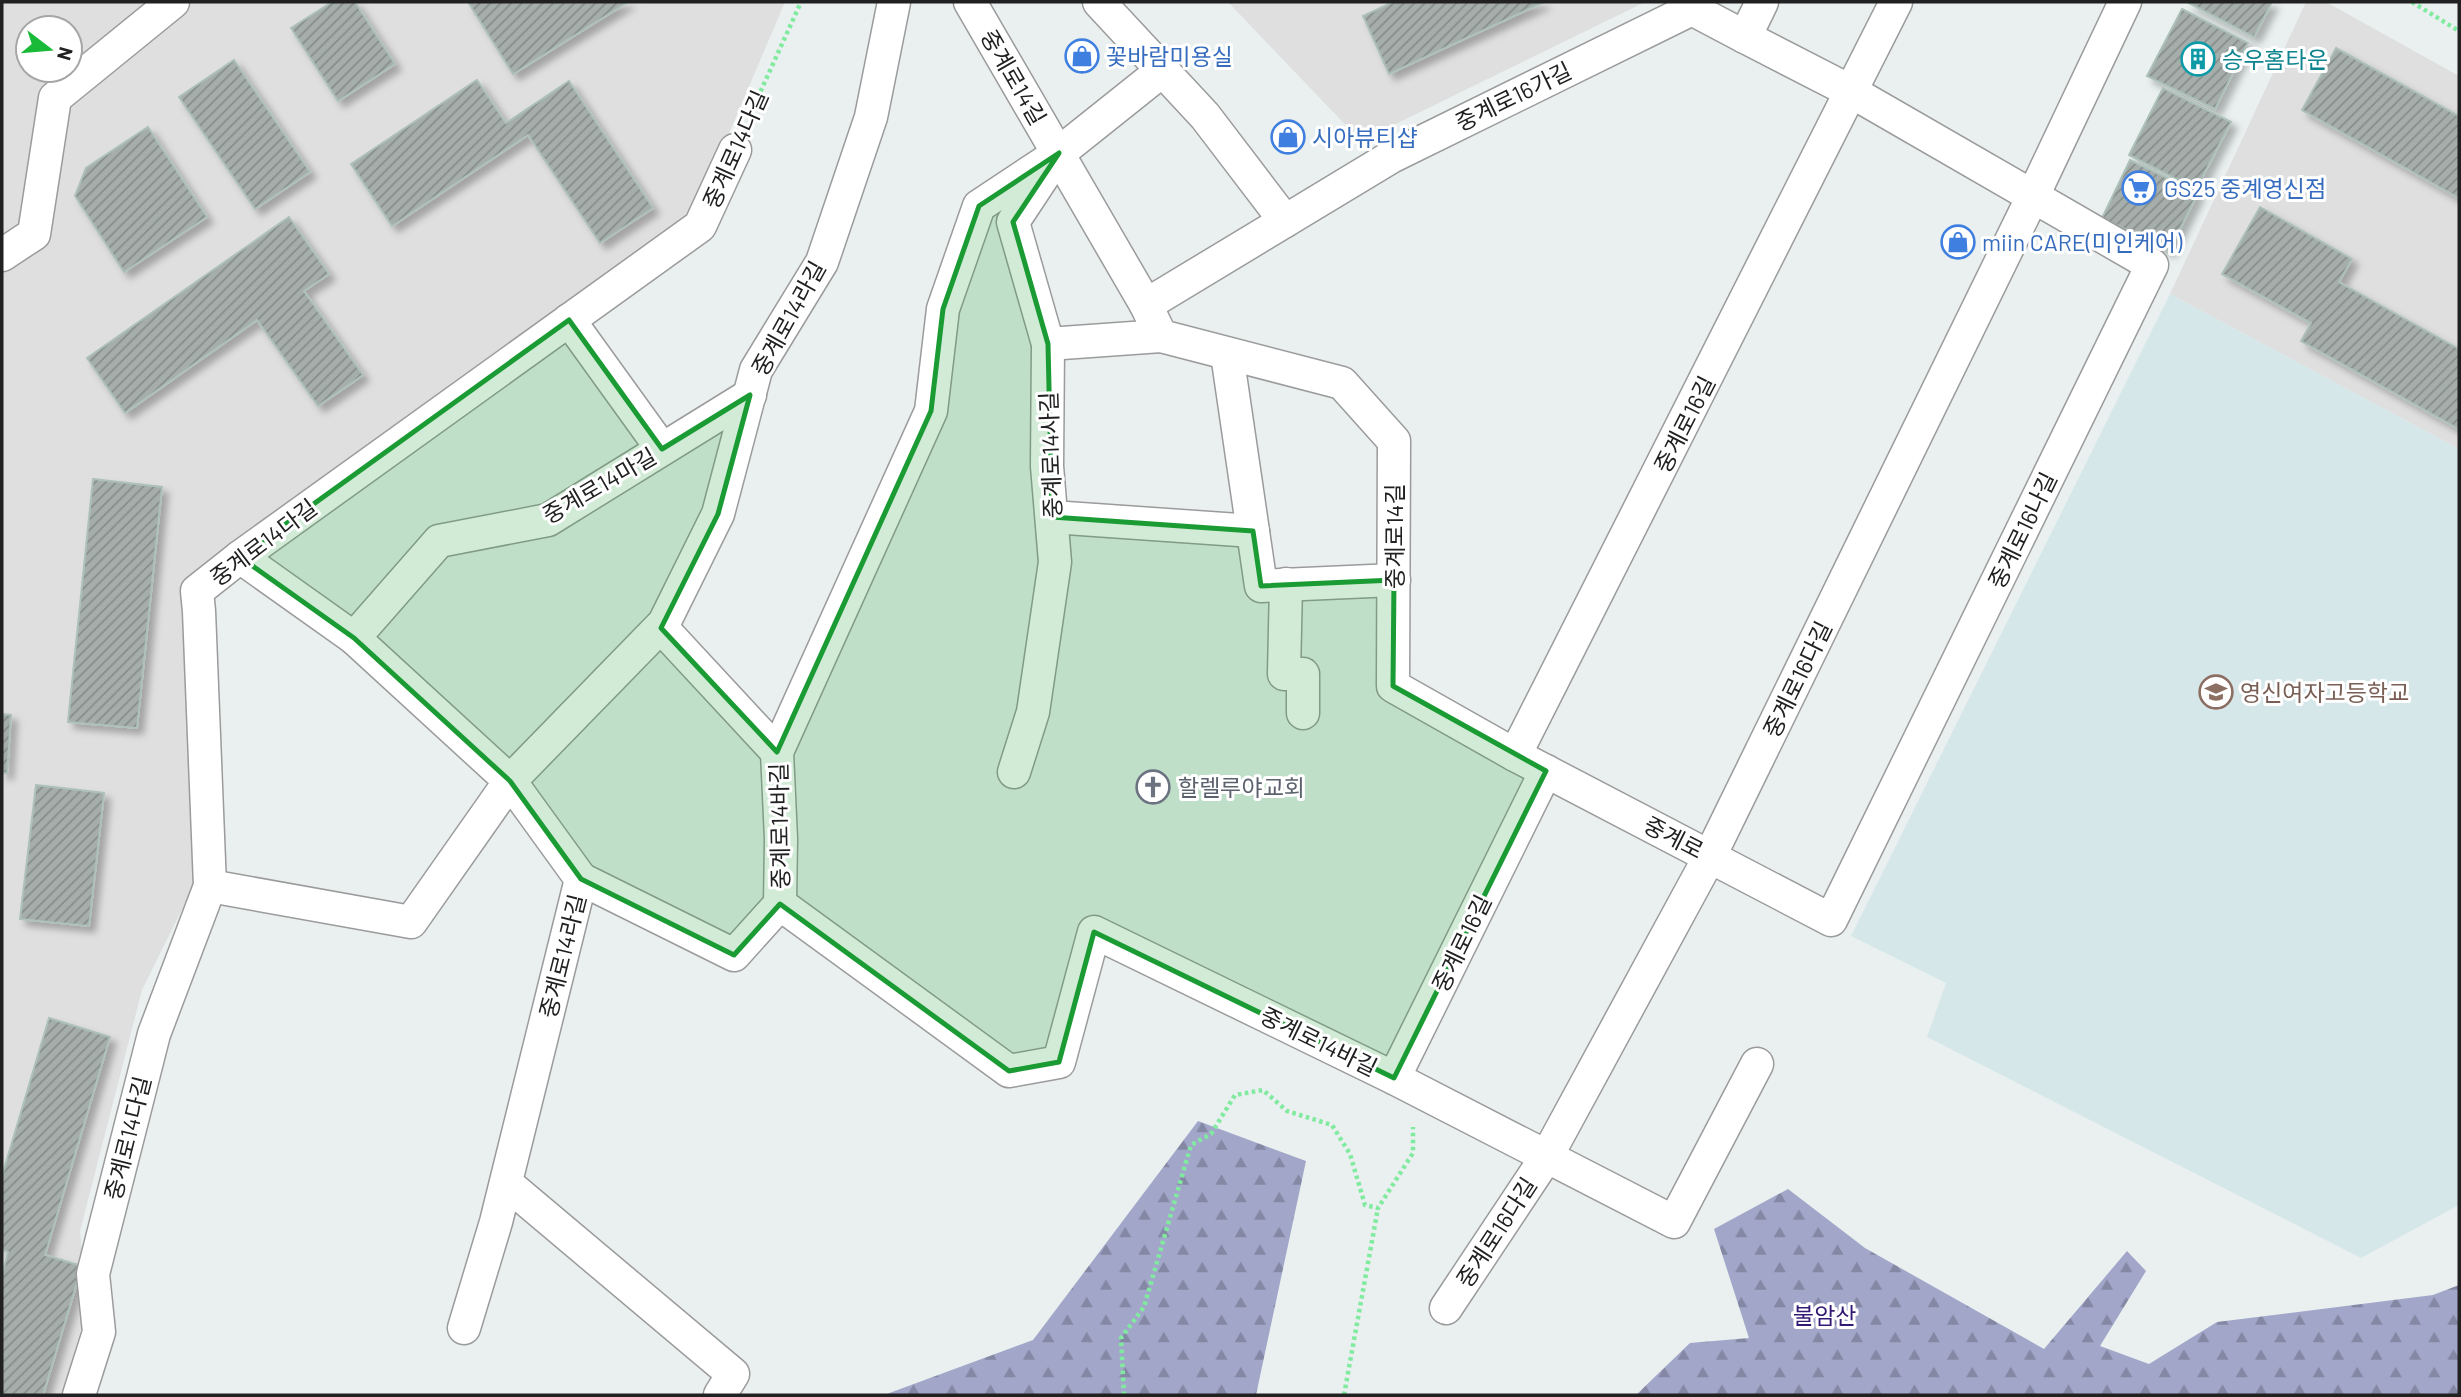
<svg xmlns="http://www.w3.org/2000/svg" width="2461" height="1397" font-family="Barlow,'Noto Sans KR',sans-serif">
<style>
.residential{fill:#dedfde;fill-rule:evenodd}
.education{fill:#d6e7ea}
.forest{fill:url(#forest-firs)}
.building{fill:url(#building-hatch);stroke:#adc0b9;stroke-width:2;filter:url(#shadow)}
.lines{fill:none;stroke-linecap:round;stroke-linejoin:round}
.street-casing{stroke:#9b9b9b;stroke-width:35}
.path{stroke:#80ea9f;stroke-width:4.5;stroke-dasharray:3.5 3.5;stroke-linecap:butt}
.street{stroke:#fff;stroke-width:32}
.marked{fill:#1a9b33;fill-opacity:0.2;stroke:#1a9b33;stroke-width:5;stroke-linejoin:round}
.labels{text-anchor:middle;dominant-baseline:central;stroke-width:6;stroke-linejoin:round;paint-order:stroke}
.shop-label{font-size:23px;fill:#366cbe;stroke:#fff;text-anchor:start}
.culture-label{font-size:23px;fill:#0d838f;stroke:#fff;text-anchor:start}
.street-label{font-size:23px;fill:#212121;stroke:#fff}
.education-label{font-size:23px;fill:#785e54;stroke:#fff;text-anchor:start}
.worship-label{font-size:23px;fill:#5b616d;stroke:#fff;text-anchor:start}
.park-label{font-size:23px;fill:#321974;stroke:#fff}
</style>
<defs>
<pattern id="forest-firs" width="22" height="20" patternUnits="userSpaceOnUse" patternTransform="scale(1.75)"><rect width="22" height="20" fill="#a2a7ca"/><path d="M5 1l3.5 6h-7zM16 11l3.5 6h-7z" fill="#8488a4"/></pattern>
<pattern id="building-hatch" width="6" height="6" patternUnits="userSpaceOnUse" patternTransform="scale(1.75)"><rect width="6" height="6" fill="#a5aeaa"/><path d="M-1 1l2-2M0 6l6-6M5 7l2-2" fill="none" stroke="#868d8a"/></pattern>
<filter id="shadow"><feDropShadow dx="6" dy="6" stdDeviation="3.5" flood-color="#0004"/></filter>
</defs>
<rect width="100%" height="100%" fill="#e9f0ef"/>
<g class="residential">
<path d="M2 2H785L691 222 186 585 193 887 142 990 80 1231 87 1308 62 1395H2ZM28 28H70V70H28Z"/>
<path d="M1228 2H1645L1361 141Z"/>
<path d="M2306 2H2326L2459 76V449L2170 294Z"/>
</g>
<path class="education" d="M2170 294 2459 449V1205L2361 1258 1927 1037 1946 983 1851 936Z"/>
<g class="forest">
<path d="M1198 1121 1306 1161 1256 1395H884L1033 1340Z"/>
<path d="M1788 1189 1865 1248 2044 1349 2127 1251 2146 1271 2100 1346 2149 1364 2217 1322 2433 1295 2459 1285V1395H1636L1690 1343 1749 1338 1714 1229Z"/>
</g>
<g class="building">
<path d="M332 2H355L395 64 338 101 291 28Z"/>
<path d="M468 2H628L513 74Z"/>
<path d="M1393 2H1544L1389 74 1363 16Z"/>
<path d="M2187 2H2272L2254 37Z"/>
<path d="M2182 9 2248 43 2215 109 2147 76Z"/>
<path d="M2336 48 2459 116V198L2302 110Z"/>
<path d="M234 60 310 172 255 209 179 97Z"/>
<path d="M477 80 506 123 569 81 653 208 600 243 528 135 392 226 351 164Z"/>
<path d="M2163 88 2231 122 2196 189 2129 155Z"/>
<path d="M148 127 207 217 124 272 75 196 86 168Z"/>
<path d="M2130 160 2198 193 2169 251 2102 218Z"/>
<path d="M2260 207 2352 259 2339 282 2459 349V429L2301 341 2311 323 2222 274Z"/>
<path d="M289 217 329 274 304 291 363 375 318 406 257 320 125 413 87 358Z"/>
<path d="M93 479 162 487 137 728 68 722Z"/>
<path d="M2 714 11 715 7 773H2Z"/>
<path d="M36 785 104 793 89 926 20 919Z"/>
<path d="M49 1018 110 1037 45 1255 82 1266 43 1395H2V1275L8 1252 2 1250V1176Z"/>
</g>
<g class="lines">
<defs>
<g id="street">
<path d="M970 2 1146 305 1161 336 1342 383 1394 441 1393 686 1515 755 1831 920 2152 265 1852 92 1745 37"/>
<path d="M1099 2 1205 116 1285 221"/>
<path d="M1163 70 1059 153 979 206 943 309 931 411 777 752 781 839 780 904 1009 1071 1059 1062 1094 932 1394 1078 1674 1222 1757 1064"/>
<path d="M2 255 34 234 55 98 173 2"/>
<path d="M1146 305 1391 157 1692 9 1745 37 1762 2"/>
<path d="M569 320 662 449"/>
<path d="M1048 344 1161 336"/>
<path d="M1227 354 1261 586 1394 580"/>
<path d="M1052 517 1253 531"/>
<path d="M1286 584 1284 674H1303V713"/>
<path d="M661 627 777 752"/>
<path d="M354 638 439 541 548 520 750 395"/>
<path d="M1515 755 1896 2"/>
<path d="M1014 772 1033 712 1055 562 1047 466 1048 344 1013 222 1050 166"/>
<path d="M581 879 510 781 664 623 718 514 756 370 822 262 871 117 894 2"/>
<path d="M581 879 734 955 780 904"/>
<path d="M210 886 411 922 510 781 354 638 240 557"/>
<path d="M1394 1078 1546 771"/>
<path d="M506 1183 733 1374 720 1395"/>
<path d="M1446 1308 1547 1156 1710 856 2033 196 2125 2"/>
<path d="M464 1328 496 1222 581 879"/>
<path d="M79 1395 99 1332 93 1274 154 1034 210 886 199 611 197 591 240 557 700 226 735 150"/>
</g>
</defs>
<use href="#street" class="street-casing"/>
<g class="path">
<path d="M2412 2 2459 31"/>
<path d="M749 117 801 2"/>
<path d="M1124 1395 1121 1338 1144 1307 1191 1145 1211 1134 1235 1095 1263 1090 1287 1111 1332 1125 1350 1154 1365 1205 1378 1208 1413 1153V1127"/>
<path d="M1344 1395 1378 1208"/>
</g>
<use href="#street" class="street"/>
</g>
<path class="marked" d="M1059 153 1013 222 1048 344 1052 517 1253 531 1261 586 1394 580 1393 686 1546 771 1394 1078 1094 932 1059 1062 1009 1071 780 904 734 955 581 879 510 781 354 638 240 557 569 320 662 449 750 395 718 514 661 628 777 752 931 411 943 309 979 206Z"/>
<defs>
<symbol id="shop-ring" viewBox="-11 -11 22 22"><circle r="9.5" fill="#fff" stroke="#3f7fe0" stroke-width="1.5"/><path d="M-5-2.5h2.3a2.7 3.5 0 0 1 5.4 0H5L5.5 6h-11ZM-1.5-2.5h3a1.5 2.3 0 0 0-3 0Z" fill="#3f7fe0"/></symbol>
<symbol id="building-ring" viewBox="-11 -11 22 22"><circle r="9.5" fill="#fff" stroke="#0f9aa8" stroke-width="1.5"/><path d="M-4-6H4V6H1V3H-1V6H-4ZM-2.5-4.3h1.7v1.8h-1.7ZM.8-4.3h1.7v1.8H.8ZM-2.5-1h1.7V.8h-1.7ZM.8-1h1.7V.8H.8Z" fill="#0f9aa8"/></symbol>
<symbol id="supermarket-ring" viewBox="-11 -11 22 22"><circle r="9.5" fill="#fff" stroke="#3f7fe0" stroke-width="1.5"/><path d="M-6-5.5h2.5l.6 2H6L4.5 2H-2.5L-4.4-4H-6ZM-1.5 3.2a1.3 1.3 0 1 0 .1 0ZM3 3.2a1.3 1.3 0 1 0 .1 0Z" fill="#3f7fe0"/></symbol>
<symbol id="school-ring" viewBox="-11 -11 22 22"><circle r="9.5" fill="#fff" stroke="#8d6e63" stroke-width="1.5"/><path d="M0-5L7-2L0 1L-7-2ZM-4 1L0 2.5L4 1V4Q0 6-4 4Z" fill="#8d6e63"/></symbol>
<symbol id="church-ring" viewBox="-11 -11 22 22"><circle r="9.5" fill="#fff" stroke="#6b7280" stroke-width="1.5"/><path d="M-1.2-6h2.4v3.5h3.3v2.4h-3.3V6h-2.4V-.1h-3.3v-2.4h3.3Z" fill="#6b7280"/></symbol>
</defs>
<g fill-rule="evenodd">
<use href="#shop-ring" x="1063" y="37" width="38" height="38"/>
<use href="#building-ring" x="2179" y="40" width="38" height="38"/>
<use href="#shop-ring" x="1269" y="118" width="38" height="38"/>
<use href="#supermarket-ring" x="2120" y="169" width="38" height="38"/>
<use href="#shop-ring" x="1939" y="223" width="38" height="38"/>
<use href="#school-ring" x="2197" y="673" width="38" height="38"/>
<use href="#church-ring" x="1134" y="768" width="38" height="38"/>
</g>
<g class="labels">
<g class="shop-label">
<text x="1106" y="56">꽃바람미용실</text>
<text x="1312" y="137">시아뷰티샵</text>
<text x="2164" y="188">GS25 중계영신점</text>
<text x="1982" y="242">miin CARE(미인케어)</text>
</g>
<g class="culture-label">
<text x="2222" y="59">승우홈타운</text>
</g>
<g class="street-label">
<text transform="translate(1014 77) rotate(60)">중계로14길</text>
<text transform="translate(1513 96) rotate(-26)">중계로16가길</text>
<text transform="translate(735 149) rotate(-66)">중계로14다길</text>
<text transform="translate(788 318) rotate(-61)">중계로14라길</text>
<text transform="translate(1684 424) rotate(-63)">중계로16길</text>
<text transform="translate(1050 455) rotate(-92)">중계로14사길</text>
<text transform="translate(599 485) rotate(-30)">중계로14마길</text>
<text transform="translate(2022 530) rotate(-64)">중계로16나길</text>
<text transform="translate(1394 536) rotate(-90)">중계로14길</text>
<text transform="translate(263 542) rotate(-37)">중계로14다길</text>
<text transform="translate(1797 679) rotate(-64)">중계로16다길</text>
<text transform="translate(779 826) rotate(-91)">중계로14바길</text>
<text transform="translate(1674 837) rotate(27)">중계로</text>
<text transform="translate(1461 943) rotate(-64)">중계로16길</text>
<text transform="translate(562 956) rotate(-76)">중계로14라길</text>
<text transform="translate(1319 1041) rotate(26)">중계로14바길</text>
<text transform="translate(127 1138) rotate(-76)">중계로14다길</text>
<text transform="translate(1496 1232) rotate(-57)">중계로16다길</text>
</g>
<g class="education-label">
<text x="2240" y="692">영신여자고등학교</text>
</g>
<g class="worship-label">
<text x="1178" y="787">할렐루야교회</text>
</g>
<g class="park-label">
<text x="1825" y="1315">불암산</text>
</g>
</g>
<rect width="2461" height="1397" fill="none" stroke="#212121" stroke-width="7"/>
<g transform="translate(49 49) rotate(106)"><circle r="33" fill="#ffffff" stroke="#a6a6a6" stroke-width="2"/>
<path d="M0-5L12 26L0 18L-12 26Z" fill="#18ba37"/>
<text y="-10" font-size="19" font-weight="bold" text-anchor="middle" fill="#212121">N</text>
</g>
</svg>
